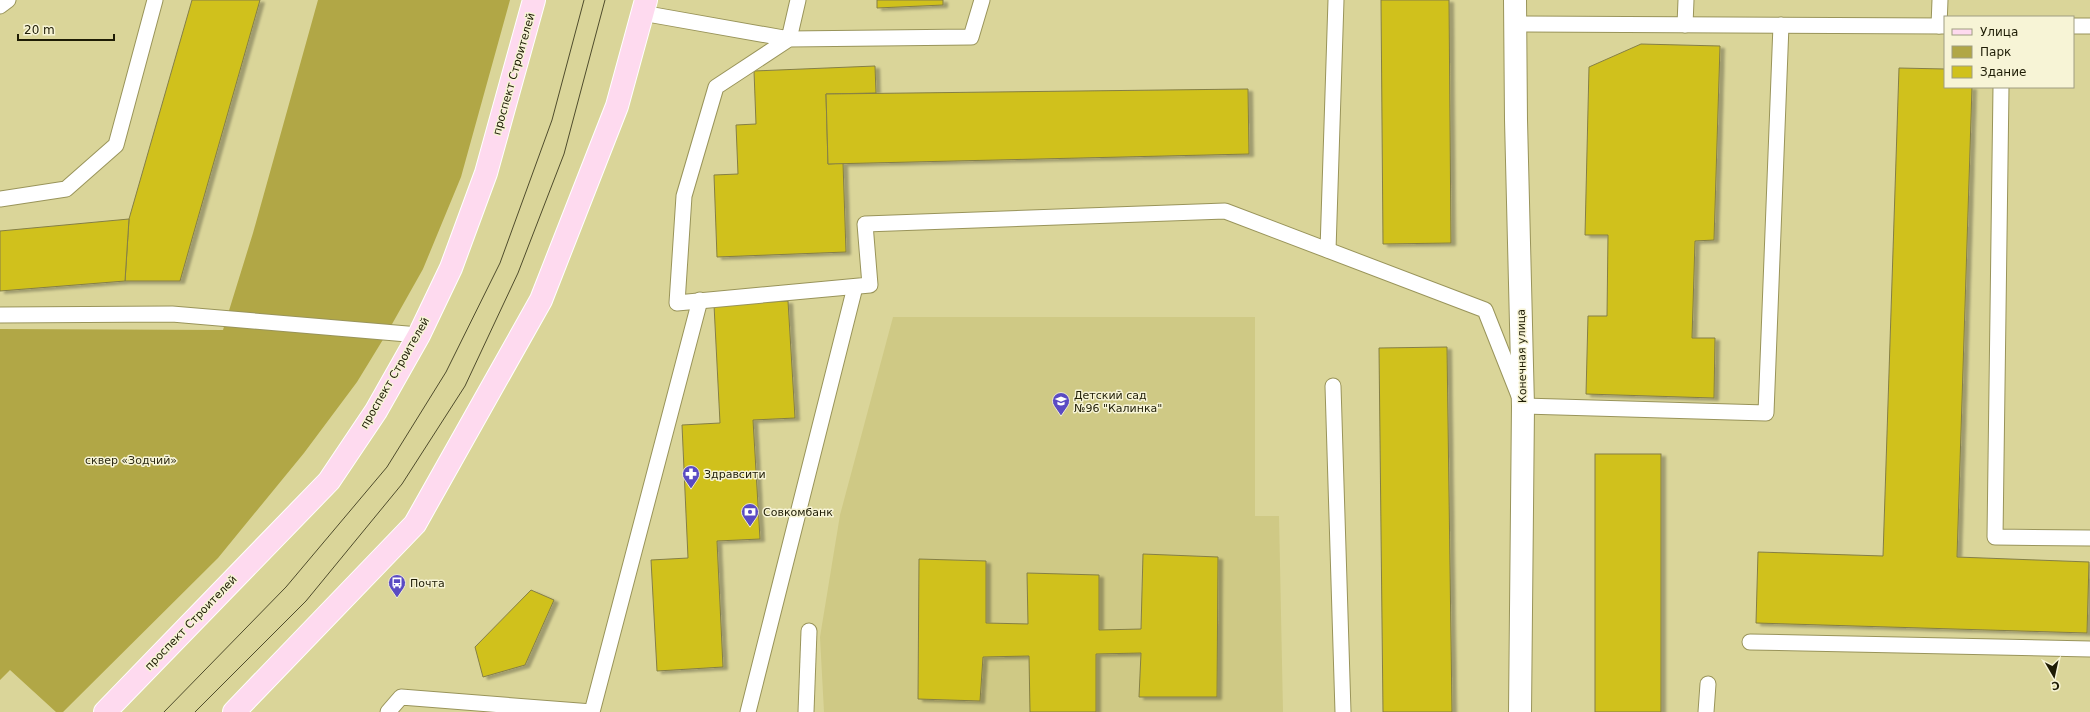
<svg xmlns="http://www.w3.org/2000/svg" width="2090" height="712" font-family="'DejaVu Sans',sans-serif">
<style>
.built{fill:#cfc985}
.green{fill:#b1a746}
.building{fill:#d0c11c;stroke:#857f46;filter:url(#shadow)}
.lines{fill:none;stroke-linecap:round;stroke-linejoin:round}
.service-casing{stroke:#99945a;stroke-width:17}
.tertiary-casing{stroke:#99945a;stroke-width:24}
.primary-casing{stroke:#fff;stroke-width:24}
.service{stroke:#fff;stroke-width:15}
.tertiary{stroke:#fff;stroke-width:22}
.primary{stroke:#fedaef;stroke-width:22}
.tram{stroke:#4f4c2c;stroke-width:1}
.labels{text-anchor:middle;dominant-baseline:central;stroke-width:3;stroke-linejoin:round;paint-order:stroke}
.street-label{font-size:11px;fill:#1e1c05;stroke:#f7f4d6}
.poi-label{font-size:11px;fill:#1e1c05;stroke:#f7f4d6;text-anchor:start}
.park-label{font-size:11px;fill:#2c2a13;stroke:#f7f4d6}
</style>
<defs>
<filter id="shadow"><feDropShadow dx="4.5" dy="2.5" stdDeviation="1" flood-color="#0004"/></filter>
</defs>
<rect width="100%" height="100%" fill="#dad599"/>
<path class="built" d="M893 317H1255V516H1279L1283 712H824L820 637 840 515Z"/>
<path class="green" d="M318 0H510L461 177 423 269 387 333 357 382 304 453 218 558 63 712H56L10 670 0 680V329L223 330 253 233Z"/>
<g class="building">
<path d="M192 0H260L180 281H125L129 219Z"/>
<path d="M877 0H943V5L877 8Z"/>
<path d="M1381 0H1449L1451 243 1383 244Z"/>
<path d="M1641 44 1720 46 1714 240 1695 241 1692 338H1715L1714 398 1586 394 1588 316H1607L1608 235H1585L1589 67Z"/>
<path d="M875 66 876 93 826 94 828 164 843 163 846 252 717 257 714 175 738 174 736 125 756 124 754 71Z"/>
<path d="M1899 68 1945 69V87H1972L1957 557 2089 562 2087 633 1756 623 1758 552 1883 556Z"/>
<path d="M1248 89 1249 154 828 164 826 94Z"/>
<path d="M129 219 125 281 0 291V231Z"/>
<path d="M788 301 795 418 753 420 760 539 717 541 723 667 657 671 651 560 688 558 682 425 720 423 714 305Z"/>
<path d="M1447 347 1452 712H1383L1379 348Z"/>
<rect x="1595" y="454" width="66" height="258"/>
<path d="M1143 554 1218 557 1217 697H1139L1141 653 1096 654V712H1030L1029 656 983 657 980 701 918 699 919 559 986 561V623L1028 624 1027 573 1099 575V630L1141 629Z"/>
<path d="M531 590 554 600 525 665 483 677 475 647Z"/>
</g>
<g class="lines">
<defs>
<g id="service">
<path d="M982 0 971 37 789 39 716 87 684 196 677 303 870 285 865 224 1225 211 1485 310 1523 406 1766 413 1781 25"/>
<path d="M0 6 8 0"/>
<path d="M642 13 789 39 798 0"/>
<path d="M1515 24 1945 26"/>
<path d="M1685 25 1686 0"/>
<path d="M1939 26 1940 0"/>
<path d="M2073 26H2090"/>
<path d="M2001 87 1995 537 2090 538"/>
<path d="M0 199 66 189 116 145 155 0"/>
<path d="M1328 250 1336 0"/>
<path d="M0 315 172 314 419 335"/>
<path d="M1333 386 1343 712"/>
<path d="M1750 642 2090 649"/>
<path d="M388 712 401 697 592 712 700 300"/>
<path d="M748 712 855 287"/>
<path d="M806 712 809 631"/>
<path d="M1706 712 1708 684"/>
</g>
<path id="tertiary" d="M1515 0 1516 120 1523 406 1520 712"/>
<g id="primary">
<path d="M105 712 329 481 376 411 419 335 451 268 486 173 534 0"/>
<path d="M234 712 415 524 541 300 617 106 646 0"/>
</g>
</defs>
<use href="#service" class="service-casing"/>
<use href="#tertiary" class="tertiary-casing"/>
<use href="#primary" class="primary-casing"/>
<use href="#service" class="service"/>
<use href="#tertiary" class="tertiary"/>
<use href="#primary" class="primary"/>
<g class="tram">
<path d="M164 712 286 587 387 467 446 372 500 263 552 120 584 0"/>
<path d="M195 712 306 601 402 484 465 386 518 273 564 154 605 0"/>
</g>
</g>
<defs>
<symbol id="school-pin" viewBox="-11 -11 22 30"><path d="M0 17L-7.5 6A9.5 9.5 0 1 1 7.5 6Z" fill="#5a4bc3" stroke="#f7f4d6"/><path d="M0-5L7-2L0 1L-7-2ZM-4 1L0 2.5L4 1V4Q0 6-4 4Z" fill="#fff"/></symbol>
<symbol id="pharmacy-pin" viewBox="-11 -11 22 30"><path d="M0 17L-7.5 6A9.5 9.5 0 1 1 7.5 6Z" fill="#5a4bc3" stroke="#f7f4d6"/><path d="M-2-6h4v4h4v4h-4v4h-4v-4h-4v-4h4Z" fill="#fff"/></symbol>
<symbol id="bank-pin" viewBox="-11 -11 22 30"><path d="M0 17L-7.5 6A9.5 9.5 0 1 1 7.5 6Z" fill="#5a4bc3" stroke="#f7f4d6"/><path d="M-6-4H6V4H-6ZM0-2.3a2.3 2.3 0 1 0 0 4.6a2.3 2.3 0 1 0 0-4.6Z" fill="#fff"/></symbol>
<symbol id="bus-pin" viewBox="-11 -11 22 30"><path d="M0 17L-7.5 6A9.5 9.5 0 1 1 7.5 6Z" fill="#5a4bc3" stroke="#f7f4d6"/><path d="M-5-6H5V4H4V6H2V4H-2V6H-4V4H-5ZM-3.5-4V0h7V-4ZM-3.5 1.2v1.5H-2V1.2ZM2 1.2v1.5H3.5V1.2Z" fill="#fff"/></symbol>
</defs>
<g fill-rule="evenodd">
<use href="#school-pin" x="1051" y="391" width="20" height="27"/>
<use href="#pharmacy-pin" x="681" y="464" width="20" height="27"/>
<use href="#bank-pin" x="740" y="502" width="20" height="27"/>
<use href="#bus-pin" x="387" y="573" width="20" height="27"/>
</g>
<g class="labels">
<g class="street-label">
<text transform="translate(514 74) rotate(-74)">проспект Строителей</text>
<text transform="translate(1522 356) rotate(-91)">Конечная улица</text>
<text transform="translate(395 373) rotate(-60)">проспект Строителей</text>
<text transform="translate(191 623) rotate(-46)">проспект Строителей</text>
</g>
<g class="poi-label">
<text x="1074" y="395">Детский сад<tspan x="1074" dy="13">№96 "Калинка"</tspan></text>
<text x="704" y="474">Здравсити</text>
<text x="763" y="512">Совкомбанк</text>
<text x="410" y="583">Почта</text>
</g>
<g class="park-label">
<text x="131" y="460">сквер «Зодчий»</text>
</g>
</g>
<rect x="1944" y="16" width="130" height="72" fill="#f7f4d6" stroke="#a09e82"/>
<rect x="1952" y="29" width="20" height="6" fill="#fedaef" stroke="#a09e82"/>
<text x="1980" y="36" font-size="12" fill="#1e1c05">Улица</text>
<rect x="1952" y="46" width="20" height="12" fill="#b1a746" stroke="#a09e82"/>
<text x="1980" y="56" font-size="12" fill="#1e1c05">Парк</text>
<rect x="1952" y="66" width="20" height="12" fill="#d0c11c" stroke="#a09e82"/>
<text x="1980" y="76" font-size="12" fill="#1e1c05">Здание</text>
<g transform="translate(2054 676) rotate(171)" stroke="#f7f4d6" stroke-width="3" paint-order="stroke">
<path d="M0-3L7 15L0 10L-7 15Z" fill="#1e1c05"/>
<text y="-6" font-size="11" font-weight="bold" text-anchor="middle" fill="#1e1c05">С</text>
</g>
<path d="M18 34v6h96v-6" fill="none" stroke="#1e1c05" stroke-width="2"/>
<text x="24" y="34" font-size="12" fill="#1e1c05" stroke="#f7f4d6" stroke-width="3" paint-order="stroke">20 m</text>
</svg>
